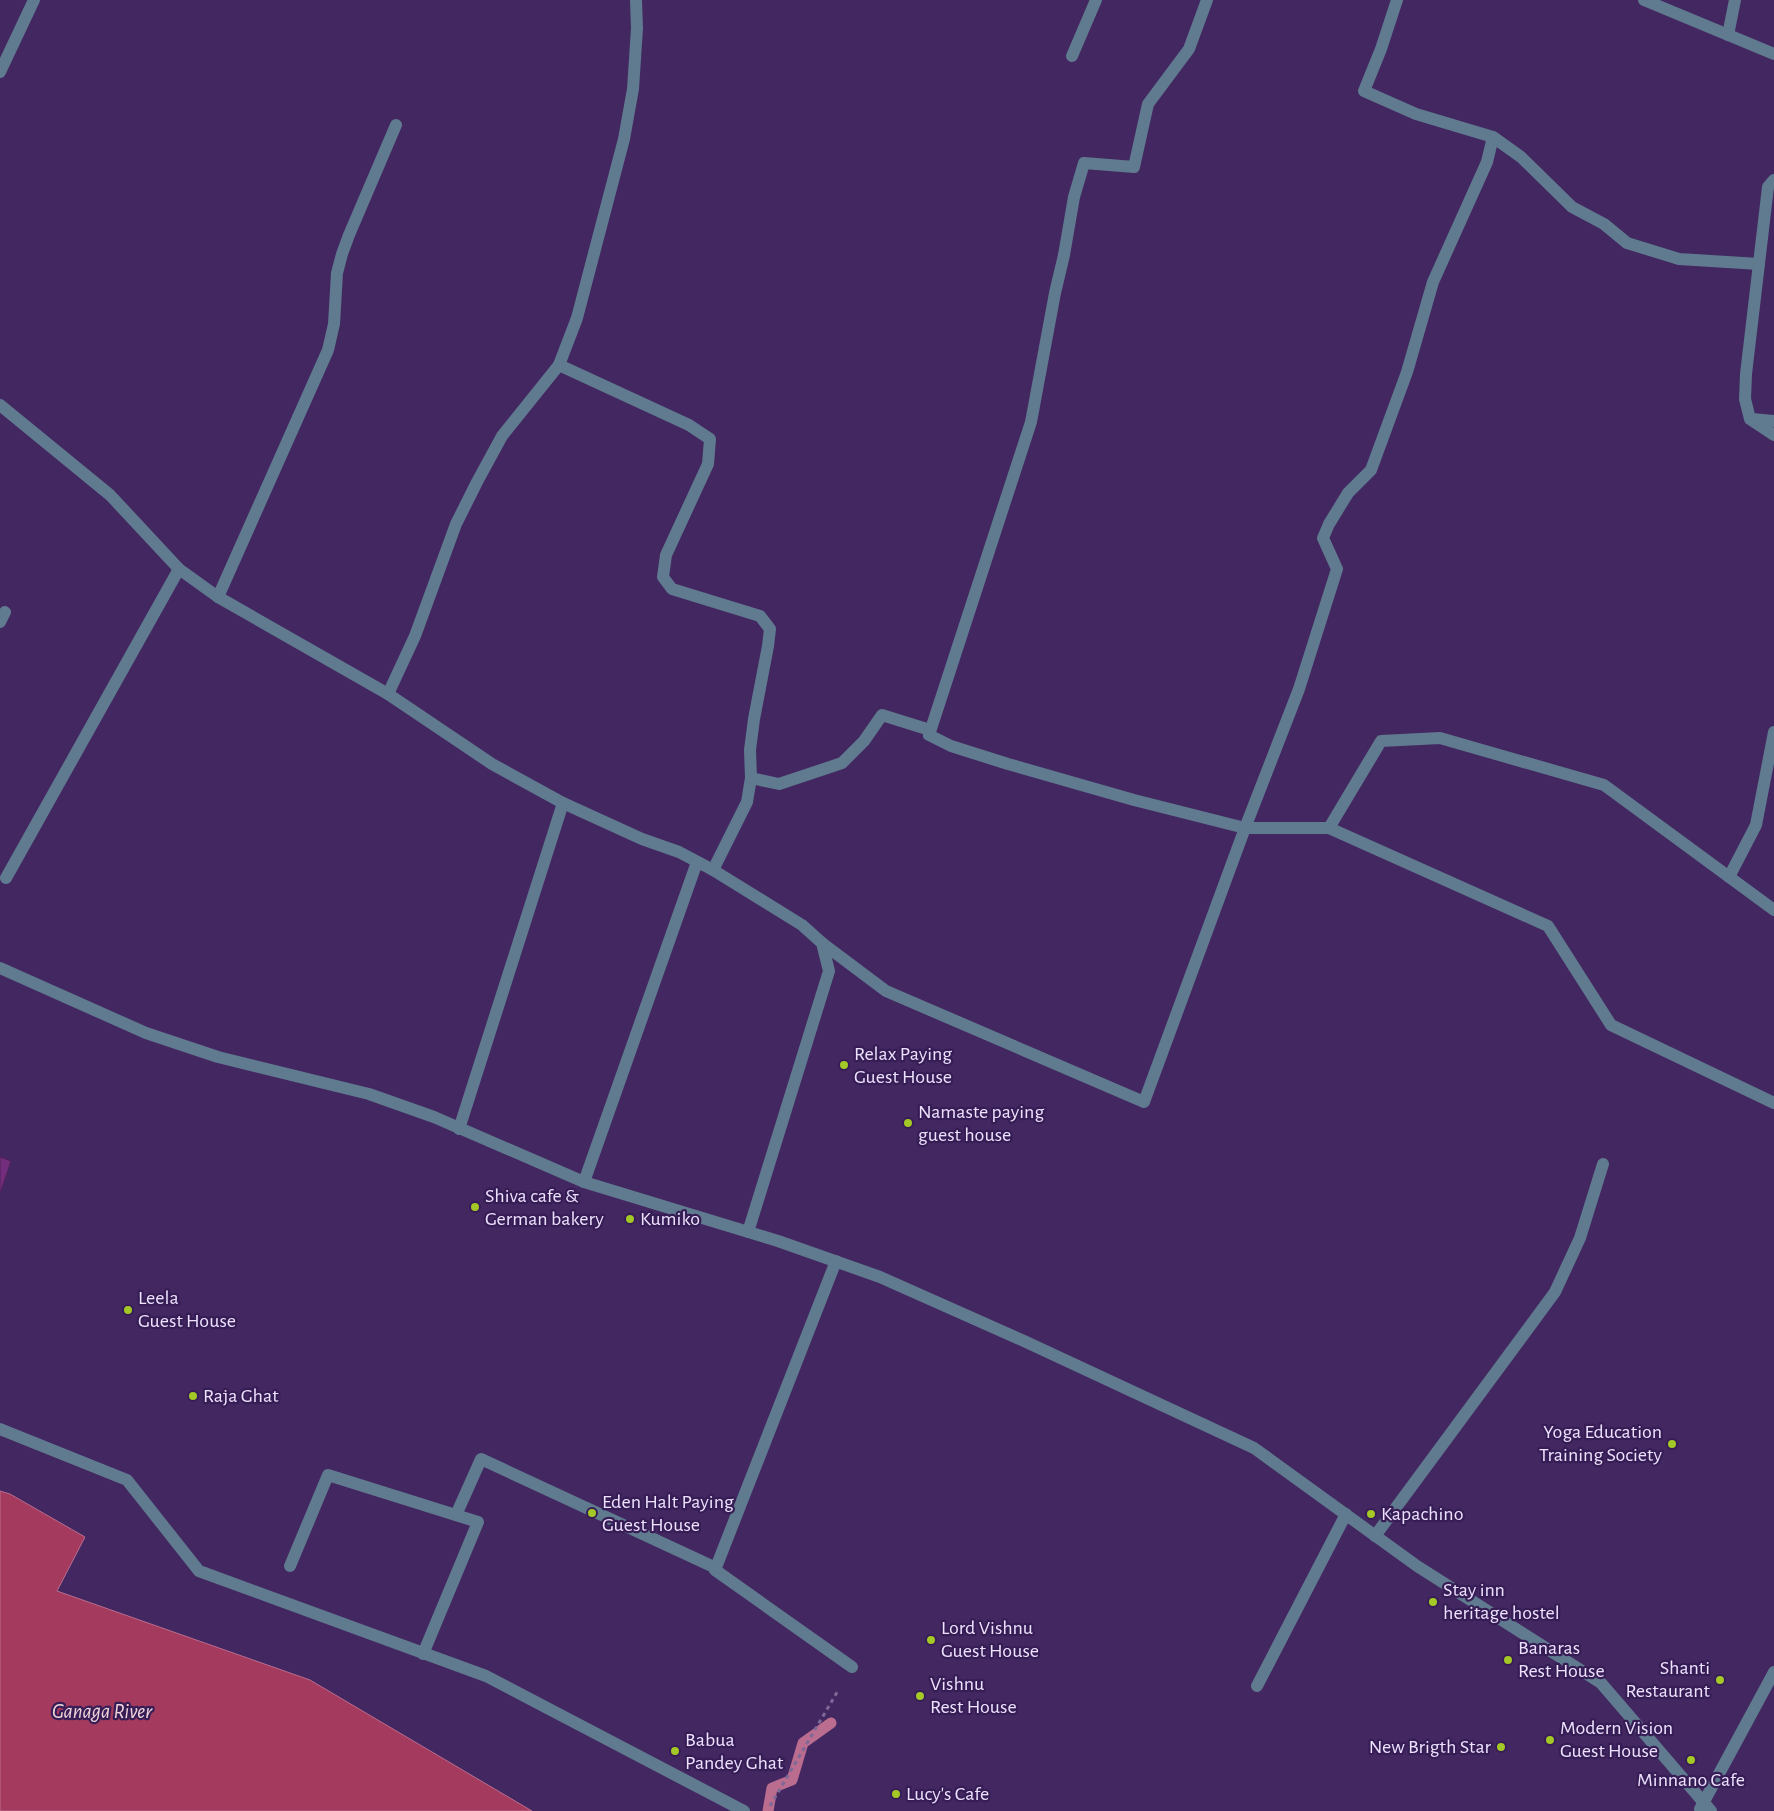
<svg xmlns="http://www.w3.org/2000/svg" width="1774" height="1811" font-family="'Alegreya Sans',sans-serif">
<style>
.water{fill:#a43b5f;stroke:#ba6d8f}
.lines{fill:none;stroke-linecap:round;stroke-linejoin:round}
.stream{stroke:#ba6d8f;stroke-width:11}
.building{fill:#722d7c;stroke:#502057}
.path{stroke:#7d6897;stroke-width:3;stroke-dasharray:4 4;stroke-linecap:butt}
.minor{stroke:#607a8f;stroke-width:12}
.poi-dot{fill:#a4c825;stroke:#371d55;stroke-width:2}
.labels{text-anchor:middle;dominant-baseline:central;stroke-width:4.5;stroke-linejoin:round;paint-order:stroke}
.poi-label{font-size:20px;fill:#ede2fe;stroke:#371d55;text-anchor:start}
.water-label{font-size:21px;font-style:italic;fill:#f2d4db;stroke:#371d55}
</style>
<rect width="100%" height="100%" fill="#422761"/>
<path class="water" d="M0 1491 10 1494 85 1537 57 1591 310 1680 532 1811H0Z"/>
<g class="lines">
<path class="stream" d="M768 1811 772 1788 792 1780 803 1743 831 1723"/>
</g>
<path class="building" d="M0 1157 11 1161 0 1194Z"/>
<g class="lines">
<path class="path" d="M770 1806 839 1689"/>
<g class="minor">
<path d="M1207 0 1189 49 1148 104 1134 167 1084 163 1074 197 1064 255 1055 293 1031 422 929 735 951 746 1008 764 1134 800 1245 828H1329L1548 926 1611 1025 1774 1103"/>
<path d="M1397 0 1381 49 1364 91 1416 114 1493 137 1521 157 1572 207 1604 224 1627 243 1679 259 1759 264"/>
<path d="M1644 0 1774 54"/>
<path d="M1728 35 1735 0"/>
<path d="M1072 56 1096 0"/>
<path d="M0 72 34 0"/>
<path d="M1774 180 1768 187 1746 374 1745 399 1750 419 1774 435"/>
<path d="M559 365 689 425 710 439 708 464 666 555 663 577 672 589 760 616 770 629 768 646 754 719 750 750 751 778 747 802 713 870"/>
<path d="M0 405 110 495 179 569 218 597 388 694 492 764 563 803 642 839 679 852 713 870 802 925 822 943 829 971 748 1232"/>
<path d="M1752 419 1774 421"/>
<path d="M218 597 328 350 334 324 337 273 342 254 349 235 396 125"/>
<path d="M0 622 5 612"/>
<path d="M388 694 415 636 456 524 477 482 502 436 559 365 577 318 624 139 633 89 637 28 636 0"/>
<path d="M751 778 779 784 842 763 864 741 882 715 930 730"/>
<path d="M1329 828 1381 741 1440 738 1604 785 1774 910"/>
<path d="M1729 877 1756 825 1774 732"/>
<path d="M6 878 179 569"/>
<path d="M822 943 886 991 1144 1102 1245 828 1299 689 1337 569 1323 538 1329 524 1348 493 1371 470 1407 372 1433 282 1487 162 1493 137"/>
<path d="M0 968 146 1033 218 1057 369 1094 434 1117 584 1182 778 1241 880 1277 1024 1341 1254 1448 1417 1566 1601 1683 1711 1811"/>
<path d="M459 1129 563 803"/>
<path d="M584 1182 697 862"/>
<path d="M836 1261 715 1570 852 1667"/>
<path d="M0 1429 127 1480 199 1571 486 1676 744 1811"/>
<path d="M456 1515 481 1459 716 1568"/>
<path d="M1375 1536 1555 1292 1580 1238 1603 1164"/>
<path d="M290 1566 328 1475 478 1522 423 1654"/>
<path d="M1257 1686 1346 1514"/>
<path d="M1700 1809 1774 1672"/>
</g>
</g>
<g class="poi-dot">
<circle cx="844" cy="1065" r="5"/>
<circle cx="908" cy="1123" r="5"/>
<circle cx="475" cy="1207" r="5"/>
<circle cx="630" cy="1219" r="5"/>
<circle cx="128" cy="1310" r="5"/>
<circle cx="193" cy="1396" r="5"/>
<circle cx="1672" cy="1444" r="5"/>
<circle cx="592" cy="1513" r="5"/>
<circle cx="1371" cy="1514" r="5"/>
<circle cx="1433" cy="1602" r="5"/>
<circle cx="931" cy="1640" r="5"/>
<circle cx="1508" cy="1660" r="5"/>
<circle cx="1720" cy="1680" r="5"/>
<circle cx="920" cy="1696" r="5"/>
<circle cx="1550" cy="1740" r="5"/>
<circle cx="1501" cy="1747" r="5"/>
<circle cx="675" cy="1751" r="5"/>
<circle cx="1691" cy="1760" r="5"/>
<circle cx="896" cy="1794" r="5"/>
</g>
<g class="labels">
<g class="poi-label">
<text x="854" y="1054">Relax Paying<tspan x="854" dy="23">Guest House</tspan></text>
<text x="918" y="1112">Namaste paying<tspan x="918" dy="23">guest house</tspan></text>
<text x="485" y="1196">Shiva cafe &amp;<tspan x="485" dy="23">German bakery</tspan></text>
<text x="640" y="1219">Kumiko</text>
<text x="138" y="1298">Leela<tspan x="138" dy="23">Guest House</tspan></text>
<text x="203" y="1396">Raja Ghat</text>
<text x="1662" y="1432" text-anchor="end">Yoga Education<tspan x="1662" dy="23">Training Society</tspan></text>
<text x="602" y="1502">Eden Halt Paying<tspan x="602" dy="23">Guest House</tspan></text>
<text x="1381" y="1514">Kapachino</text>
<text x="1443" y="1590">Stay inn<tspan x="1443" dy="23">heritage hostel</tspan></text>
<text x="941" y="1628">Lord Vishnu<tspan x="941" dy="23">Guest House</tspan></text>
<text x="1518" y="1648">Banaras<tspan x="1518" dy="23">Rest House</tspan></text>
<text x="1710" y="1668" text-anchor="end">Shanti<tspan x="1710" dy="23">Restaurant</tspan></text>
<text x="930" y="1684">Vishnu<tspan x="930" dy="23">Rest House</tspan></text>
<text x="1560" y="1728">Modern Vision<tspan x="1560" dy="23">Guest House</tspan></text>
<text x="685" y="1740">Babua<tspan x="685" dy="23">Pandey Ghat</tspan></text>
<text x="1491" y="1747" text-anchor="end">New Brigth Star</text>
<text x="1691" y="1780" text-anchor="middle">Minnano Cafe</text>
<text x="906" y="1794">Lucy's Cafe</text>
</g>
<g class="water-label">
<text x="102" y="1711">Ganaga River</text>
</g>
</g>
</svg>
